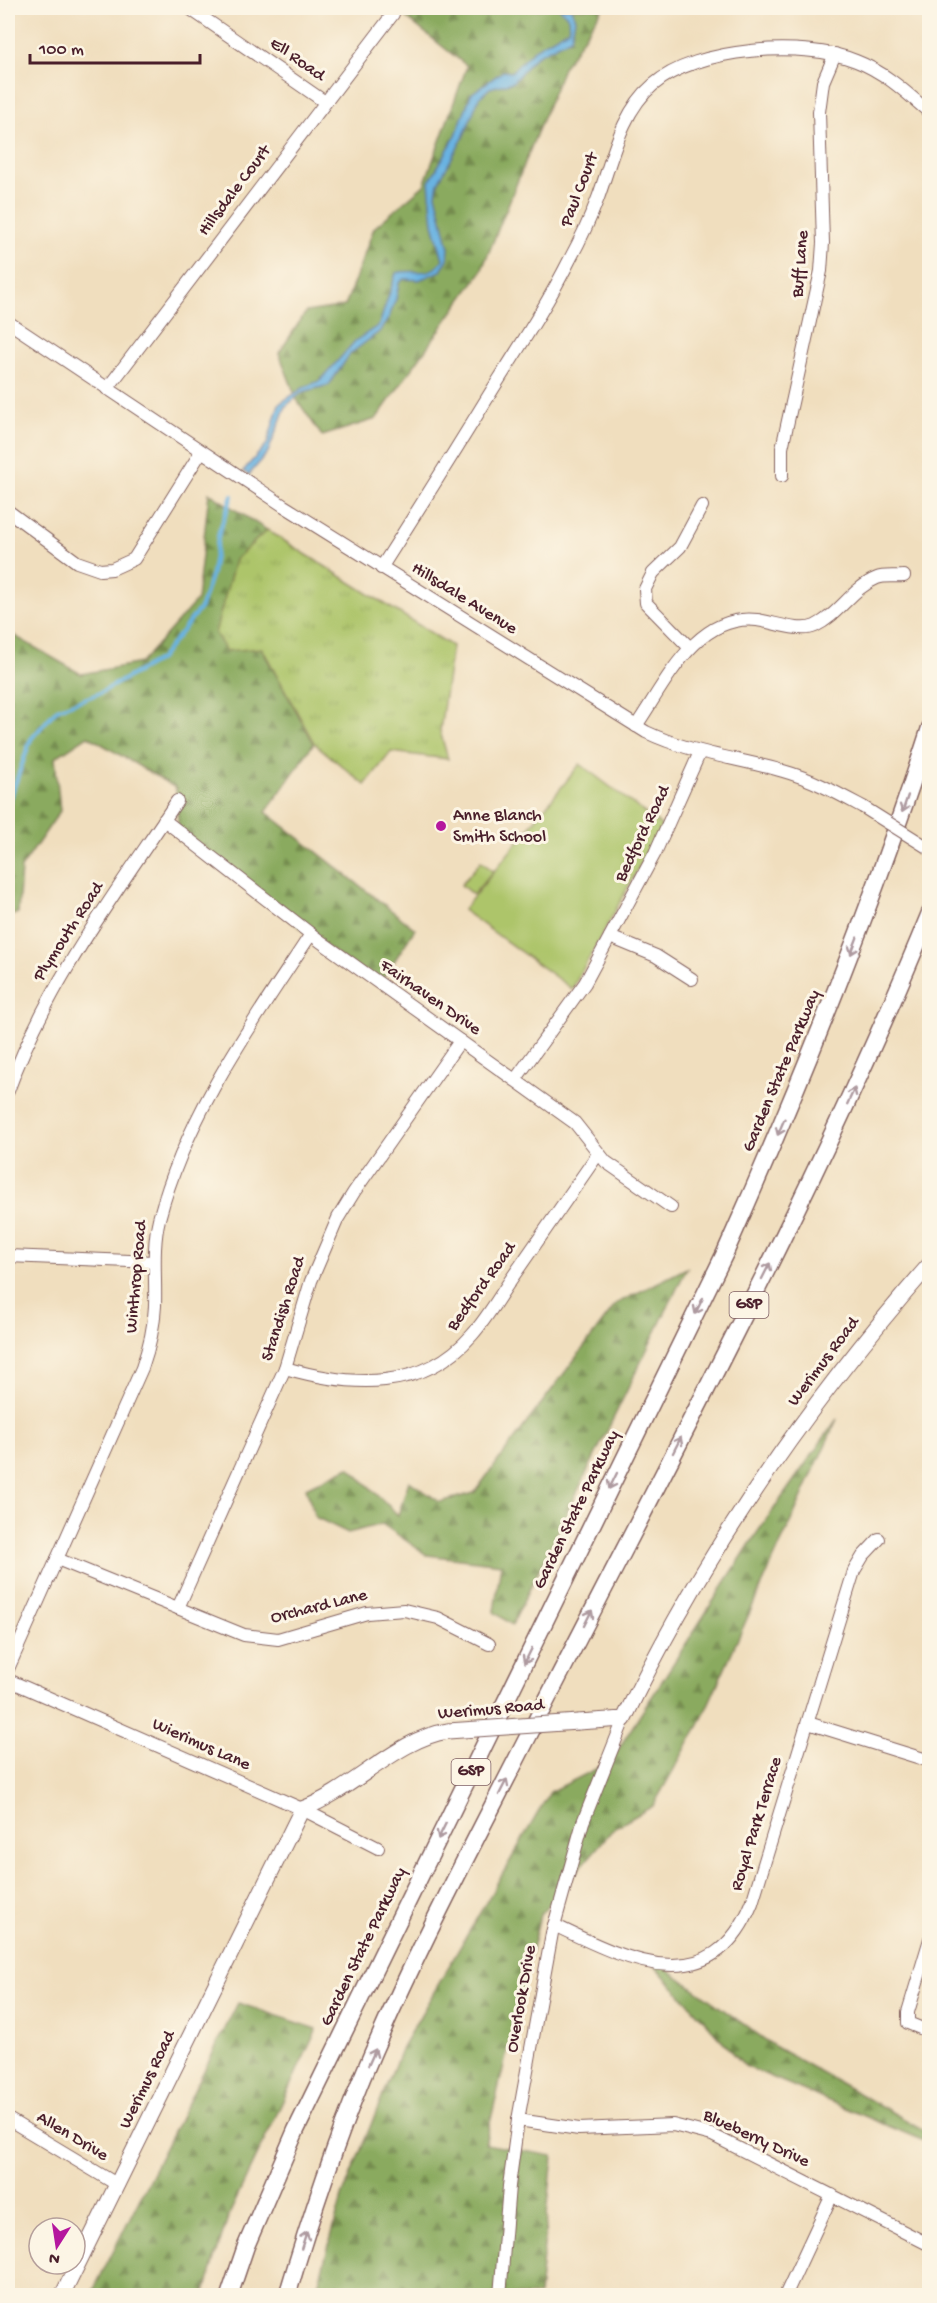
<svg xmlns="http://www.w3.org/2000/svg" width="937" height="2303" font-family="'Gochi Hand',sans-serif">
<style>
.green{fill:#adc56a;stroke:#7c724a;stroke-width:1.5}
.forest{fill:url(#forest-firs);stroke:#6a6444;stroke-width:1.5}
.park{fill:url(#park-tufts);stroke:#7c724a;stroke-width:1.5}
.water{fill:#69b3e2;stroke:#5a6986;stroke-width:1.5}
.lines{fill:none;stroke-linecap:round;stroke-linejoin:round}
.stream{stroke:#69b3e2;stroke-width:4}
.minor-casing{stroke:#84625e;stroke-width:14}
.major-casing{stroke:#84625e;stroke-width:17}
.highway-casing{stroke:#84625e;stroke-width:19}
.minor{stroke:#fff;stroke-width:12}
.major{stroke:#fff;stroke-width:15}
.highway{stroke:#fff;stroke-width:16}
.minor-bridge-casing{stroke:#84625e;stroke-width:14;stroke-linecap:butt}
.major-bridge-casing{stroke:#84625e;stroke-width:17;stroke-linecap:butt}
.minor-bridge{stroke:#fff;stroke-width:12}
.major-bridge{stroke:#fff;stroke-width:15}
.oneway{stroke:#ae9aa0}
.poi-dot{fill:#b5179e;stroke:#fcf5e5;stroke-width:2}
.labels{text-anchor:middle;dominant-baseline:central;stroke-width:6;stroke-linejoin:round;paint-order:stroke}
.shield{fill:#fcf5e5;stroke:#7f5f63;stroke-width:1.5}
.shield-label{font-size:16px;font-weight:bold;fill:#4a1f2b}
.street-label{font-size:18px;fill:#4a1f2b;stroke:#fcf5e5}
.poi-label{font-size:18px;fill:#4a1f2b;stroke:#fcf5e5;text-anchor:start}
</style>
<defs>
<pattern id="forest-firs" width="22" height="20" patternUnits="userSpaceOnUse" patternTransform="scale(1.5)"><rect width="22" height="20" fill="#8aaa5e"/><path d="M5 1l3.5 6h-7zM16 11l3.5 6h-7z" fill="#738a4e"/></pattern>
<pattern id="park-tufts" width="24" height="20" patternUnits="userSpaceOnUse" patternTransform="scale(1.5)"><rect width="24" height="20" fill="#adc56a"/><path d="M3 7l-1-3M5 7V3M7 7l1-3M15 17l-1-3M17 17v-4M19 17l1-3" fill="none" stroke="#96a95c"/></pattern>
</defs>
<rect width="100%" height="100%" fill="#fcf5e5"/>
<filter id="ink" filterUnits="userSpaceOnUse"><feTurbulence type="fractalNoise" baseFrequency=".0167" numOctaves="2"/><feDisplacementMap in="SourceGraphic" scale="12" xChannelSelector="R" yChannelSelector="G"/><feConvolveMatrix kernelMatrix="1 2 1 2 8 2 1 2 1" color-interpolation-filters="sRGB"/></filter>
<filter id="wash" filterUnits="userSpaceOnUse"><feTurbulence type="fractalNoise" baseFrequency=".008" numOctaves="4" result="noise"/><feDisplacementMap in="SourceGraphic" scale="24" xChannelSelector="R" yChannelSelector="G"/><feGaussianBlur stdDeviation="1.35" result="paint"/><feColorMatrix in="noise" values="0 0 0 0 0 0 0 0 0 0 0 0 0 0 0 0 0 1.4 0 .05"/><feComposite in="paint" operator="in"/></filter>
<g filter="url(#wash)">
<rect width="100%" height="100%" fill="#f0debe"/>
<g class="green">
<path d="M580 764 662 826 572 989 463 910Z"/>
<path d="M481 861 493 871 473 895 461 885Z"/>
</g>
<g class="forest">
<path d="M394 8H603L563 68 481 272 376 419 322 436 297 400 279 353 306 312 345 306 374 228 424 185 467 66Z"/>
<path d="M209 493 267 530 235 560 226 651 261 648 314 743 266 812 415 929 379 985 179 839 176 788 88 736 55 758 60 811 21 868 18 913 8 917V632L81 674 141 663 197 600Z"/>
<path d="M687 1268 512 1625 494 1612 501 1564 427 1555 382 1524 348 1533 315 1517 306 1488 349 1467 398 1515 409 1481 440 1502 474 1493 617 1303Z"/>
<path d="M837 1419 699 1725 653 1806 614 1828 540 1915 485 2144 553 2156 539 2295 315 2296 342 2197 402 2047 550 1792 610 1762 757 1533Z"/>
<path d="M654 1965 663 1966 774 2046 929 2133V2143L745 2066Z"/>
<path d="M238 2003 317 2029 228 2217 204 2295H91Z"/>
</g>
<path class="park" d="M267 530 452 646 440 731 448 759 391 752 365 785 314 743 262 648 226 651 215 633 235 560Z"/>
<path class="water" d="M559 8H571L575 19 571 38 536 56 513 82 490 88 479 98 463 138 438 183 436 194 449 248 448 259 441 271 419 280 404 279 399 283 396 299 388 320 379 332 350 354 329 385 303 392 286 406 268 452 249 475 243 471 267 444 279 404 303 388 321 380 355 341 379 325 396 273C414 268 432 279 443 259L433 224 429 182 456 135 471 94 503 71 511 72 536 48 569 29 568 17Z"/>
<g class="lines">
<path class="stream" d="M8 804 31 739 57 709 100 693 160 659 201 607 212 573 219 532 232 496"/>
</g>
</g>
<g filter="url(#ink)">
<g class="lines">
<defs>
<g id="minor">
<path d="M189 8 325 102"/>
<path d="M8 322 284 506 646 732C690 753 737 758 783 771 812 779 837 793 863 807"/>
<path d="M107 389 393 14"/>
<path d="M782 476V448L821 271 823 243 819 112 823 82 835 54"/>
<path d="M8 511 77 562 100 570 112 569 134 559 201 452"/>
<path d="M381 568C418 510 455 451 491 392 518 349 547 305 570 259 581 239 590 219 598 198 612 160 621 112 653 85 696 47 804 40 856 61 885 72 907 93 930 113"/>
<path d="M690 648 646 603 645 589 653 573 680 547 702 506"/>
<path d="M636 726C665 684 696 613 757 620 773 622 800 633 815 626 839 615 852 588 877 578 884 575 896 577 904 576"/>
<path d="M164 820 320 941 575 1123 606 1162 671 1207"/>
<path d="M610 937 656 956 692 979"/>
<path d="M515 1080 585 983 655 853 700 752"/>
<path d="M8 1091C46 985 115 894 177 801"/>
<path d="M8 1256 154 1262"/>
<path d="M285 1368C351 1387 423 1392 472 1335 488 1317 500 1295 514 1275 542 1235 570 1194 598 1154"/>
<path d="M57 1559 244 1635 278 1639 367 1613 404 1610 438 1618 489 1644"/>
<path d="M178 1608 285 1368 311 1281 338 1218 354 1192 460 1041"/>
<path d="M8 1669 142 1368C149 1348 154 1327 155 1306 156 1276 152 1248 159 1219 187 1113 252 1024 311 934"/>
<path d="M8 1680 302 1809 378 1848"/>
<path d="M808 1723 930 1761"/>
<path d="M554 1925C625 1959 711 2004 752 1903L854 1571 863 1556 879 1539"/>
<path d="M930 1939 908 2012V2023L930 2032"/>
<path d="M8 2119 118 2185"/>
<path d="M518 2120 579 2129 673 2125 712 2135 930 2245"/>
<path d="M500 2296 509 2186 518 2120 552 1933 583 1822 624 1719"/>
<path d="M785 2296 832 2195"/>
</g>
<g id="major">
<path d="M578 1722 624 1719C703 1554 810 1401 930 1264"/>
<path d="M62 2296 302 1809C352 1791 398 1738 448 1731"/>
</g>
<g id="highway">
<path d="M229 2296 246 2246 296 2130 725 1253C802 1081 872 908 930 728"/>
<path d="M287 2296C309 2222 333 2149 362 2078 412 1958 474 1843 533 1727 670 1458 815 1193 930 913"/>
</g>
</defs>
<use href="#minor" class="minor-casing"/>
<use href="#major" class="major-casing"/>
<use href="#highway" class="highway-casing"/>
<use href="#minor" class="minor"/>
<use href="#major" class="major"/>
<use href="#highway" class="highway"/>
<defs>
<path id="minor-bridge" d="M863 807 930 849"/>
<path id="major-bridge" d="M448 1731 578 1722"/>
</defs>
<use href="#minor-bridge" class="minor-bridge-casing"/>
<use href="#major-bridge" class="major-bridge-casing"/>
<use href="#minor-bridge" class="minor-bridge"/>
<use href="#major-bridge" class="major-bridge"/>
</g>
<defs><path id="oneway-shaft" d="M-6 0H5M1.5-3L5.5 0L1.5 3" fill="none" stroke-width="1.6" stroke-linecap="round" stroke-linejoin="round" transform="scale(1.5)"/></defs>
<g class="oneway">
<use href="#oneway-shaft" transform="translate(905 804) rotate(109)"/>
<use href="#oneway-shaft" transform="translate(854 946) rotate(111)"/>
<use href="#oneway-shaft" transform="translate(851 1096) rotate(-65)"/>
<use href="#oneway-shaft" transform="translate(781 1127) rotate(113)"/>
<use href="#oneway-shaft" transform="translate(766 1271) rotate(-63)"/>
<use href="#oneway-shaft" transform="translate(699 1306) rotate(116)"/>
<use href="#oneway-shaft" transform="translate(677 1445) rotate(-63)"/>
<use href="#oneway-shaft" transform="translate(613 1481) rotate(116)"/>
<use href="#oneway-shaft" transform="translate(588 1618) rotate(-63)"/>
<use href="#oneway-shaft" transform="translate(528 1656) rotate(116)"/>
<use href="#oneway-shaft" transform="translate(503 1787) rotate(-63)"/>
<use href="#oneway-shaft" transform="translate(442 1831) rotate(116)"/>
<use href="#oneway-shaft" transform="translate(372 2057) rotate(-66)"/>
<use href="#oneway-shaft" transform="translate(304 2240) rotate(-72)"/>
</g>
</g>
<circle class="poi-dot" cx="441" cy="826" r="6"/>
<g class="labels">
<g class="shield">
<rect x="729.5" y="1292" width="39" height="26" rx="4.5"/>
<rect x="451.5" y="1759" width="39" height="26" rx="4.5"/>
</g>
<g class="shield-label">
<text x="749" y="1305">GSP</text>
<text x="471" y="1772">GSP</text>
</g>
<g class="street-label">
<text transform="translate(297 60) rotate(35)">Ell Road</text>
<text transform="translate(580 190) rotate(-69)">Paul Court</text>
<text transform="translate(235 191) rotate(-53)">Hillsdale Court</text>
<text transform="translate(801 264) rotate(-85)">Buff Lane</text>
<text transform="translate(464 599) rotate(32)">Hillsdale Avenue</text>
<text transform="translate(643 834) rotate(-64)">Bedford Road</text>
<text transform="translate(69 932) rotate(-57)">Plymouth Road</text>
<text transform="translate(430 998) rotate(35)">Fairhaven Drive</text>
<text transform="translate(782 1071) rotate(-67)">Garden State Parkway</text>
<text transform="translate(137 1277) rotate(-85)">Winthrop Road</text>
<text transform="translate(482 1287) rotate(-54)">Bedford Road</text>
<text transform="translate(284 1309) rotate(-72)">Standish Road</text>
<text transform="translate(824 1362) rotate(-53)">Werimus Road</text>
<text transform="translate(577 1510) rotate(-64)">Garden State Parkway</text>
<text transform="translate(319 1607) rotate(-14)">Orchard Lane</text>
<text transform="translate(491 1710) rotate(-5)">Werimus Road</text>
<text transform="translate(201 1745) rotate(24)">Wierimus Lane</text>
<text transform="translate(757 1824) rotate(-73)">Royal Park Terrace</text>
<text transform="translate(364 1947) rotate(-64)">Garden State Parkway</text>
<text transform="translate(522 1999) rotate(-80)">Overlook Drive</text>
<text transform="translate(148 2080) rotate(-64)">Werimus Road</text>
<text transform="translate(72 2137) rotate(31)">Allen Drive</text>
<text transform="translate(756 2139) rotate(25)">Blueberry Drive</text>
</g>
<g class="poi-label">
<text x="453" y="816">Anne Blanch<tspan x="453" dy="21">Smith School</tspan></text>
</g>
</g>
<rect width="937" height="2303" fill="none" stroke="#fcf5e5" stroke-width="30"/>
<g transform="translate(57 2246) rotate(192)"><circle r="28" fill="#fcf5e5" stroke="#b59f9b" stroke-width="1.5"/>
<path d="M0-4.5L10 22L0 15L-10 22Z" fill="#b5179e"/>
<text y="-9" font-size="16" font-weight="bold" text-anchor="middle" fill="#4a1f2b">N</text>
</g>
<path d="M30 54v9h170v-9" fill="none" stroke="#4a1f2b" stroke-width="3"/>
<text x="39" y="54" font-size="18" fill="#4a1f2b" stroke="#fcf5e5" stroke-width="4.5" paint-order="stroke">100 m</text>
</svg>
